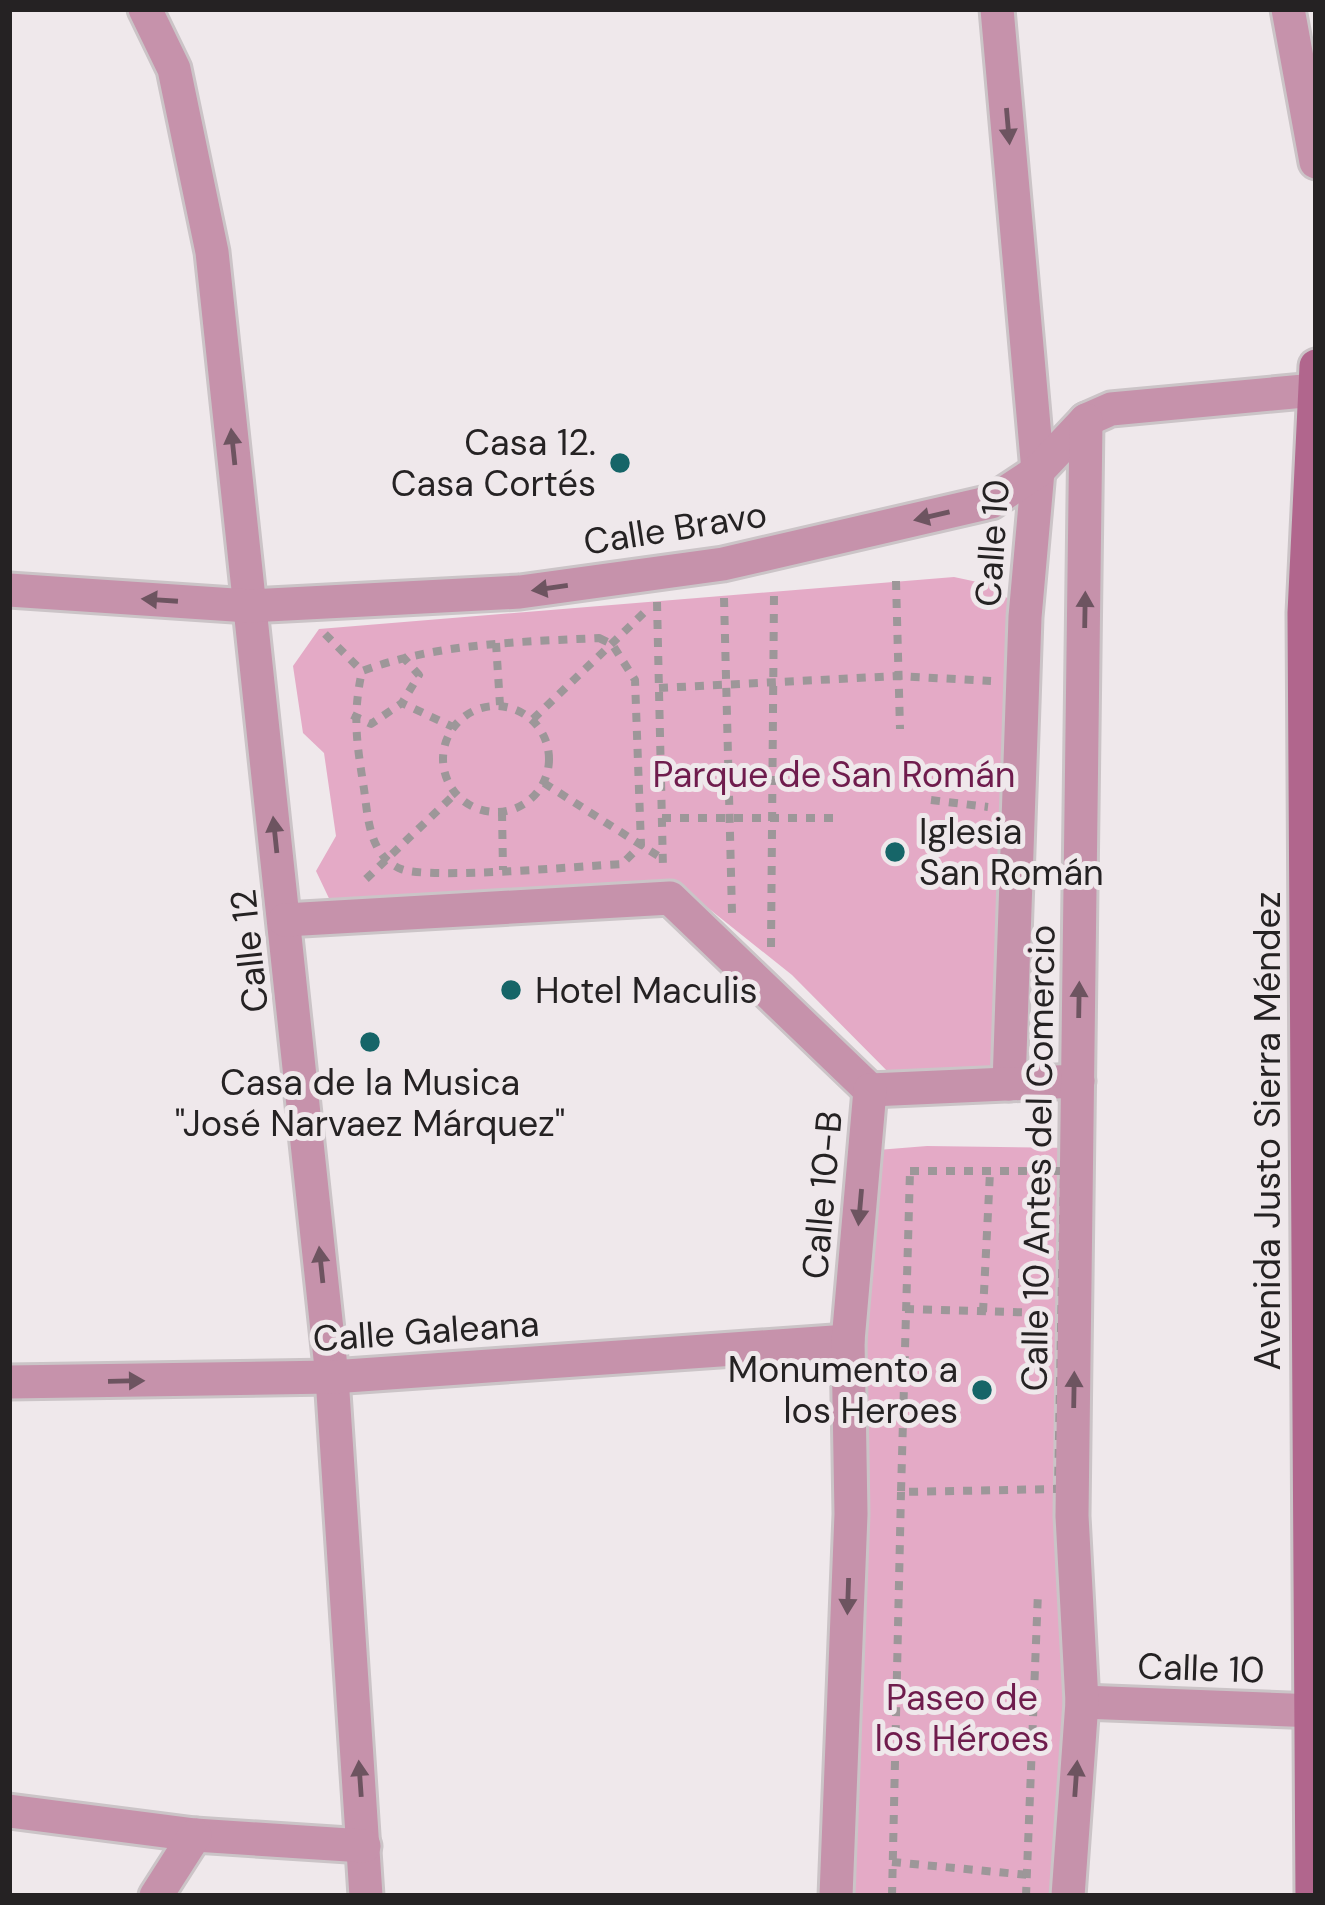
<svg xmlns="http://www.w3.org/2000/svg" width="1325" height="1905" font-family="'DM Sans',sans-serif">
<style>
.green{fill:#e4aac6}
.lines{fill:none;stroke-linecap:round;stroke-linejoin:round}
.minor-casing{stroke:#cbc4c7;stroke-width:39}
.secondary-casing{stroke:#cbc4c7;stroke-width:39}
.path{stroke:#9d9799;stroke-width:8;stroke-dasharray:9 9;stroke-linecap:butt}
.minor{stroke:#c692ab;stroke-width:33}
.secondary{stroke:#b1668d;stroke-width:33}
.oneway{fill:#6d5460}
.poi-dot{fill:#166568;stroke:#efe8eb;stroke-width:4.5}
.labels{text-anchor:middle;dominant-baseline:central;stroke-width:10;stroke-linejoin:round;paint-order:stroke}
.poi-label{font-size:36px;fill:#252223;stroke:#efe8eb;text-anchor:end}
.street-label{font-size:36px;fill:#252223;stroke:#efe8eb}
.park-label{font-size:36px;fill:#6f1c4d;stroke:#efe8eb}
</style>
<rect width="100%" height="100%" fill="#efe8eb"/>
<g class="green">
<path d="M954 577 996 586 1024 617 1011 1038 984 1085 904 1088 792 975 678 884 335 911 316 871 336 836 324 753 303 733 293 666 319 629Z"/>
<path d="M927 1146 1075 1148 1068 1896H836L865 1151Z"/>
</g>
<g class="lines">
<defs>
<g id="minor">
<path d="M145 9 174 69 212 252 332 1377 366 1896"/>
<path d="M997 9 1038 471 1025 617 1009 1084"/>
<path d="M1288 9 1316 162"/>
<path d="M9 590 249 606 520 592 723 564 991 502 1038 471 1086 420 1111 409 1315 390"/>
<path d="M285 920 670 898 870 1090"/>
<path d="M870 1090 1078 1081"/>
<path d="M9 1382 332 1377 848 1341"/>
<path d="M1082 1702 1316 1711"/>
<path d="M9 1811 195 1835 364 1846"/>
<path d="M156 1896 195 1835"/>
<path d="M836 1896 851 1514 848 1341 870 1090"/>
<path d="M1068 1896 1082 1702 1072 1516 1086 420"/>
</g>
<path id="secondary" d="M1312 1896 1304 613 1316 366"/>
</defs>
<use href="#minor" class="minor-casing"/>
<use href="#secondary" class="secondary-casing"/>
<g class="path">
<path d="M896 581 900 729"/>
<path d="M724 598 732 913"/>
<path d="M657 602 663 869"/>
<path d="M325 634 362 671"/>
<path d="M599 638 612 644 635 680 641 845 622 864C583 866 429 880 401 869 369 856 368 817 364 789 357 744 352 717 362 671 438 643 519 642 599 638Z"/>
<path d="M496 643 500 705"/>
<path d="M402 656 419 675 402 703 453 727"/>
<path d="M659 688 898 676 991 681"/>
<circle cx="496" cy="759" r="53"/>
<path d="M352 715 371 724 402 703"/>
<path d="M533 719 649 608"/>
<path d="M544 783 663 859"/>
<path d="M931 800 988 807"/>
<path d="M502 812 503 870"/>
<path d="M662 818H833"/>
<path d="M366 879 456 793"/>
<path d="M771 947 774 594"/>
<path d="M910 1171H1064L1058 1489 901 1492Z"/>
<path d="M905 1309 1046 1313"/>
<path d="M983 1312 990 1172"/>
<path d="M892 1862 1028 1875"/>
<path d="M892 1896 901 1492"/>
<path d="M1026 1896 1038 1592"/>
</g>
<use href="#minor" class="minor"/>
<use href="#secondary" class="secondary"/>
</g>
<defs><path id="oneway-solid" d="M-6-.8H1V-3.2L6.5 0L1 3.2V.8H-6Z" transform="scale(3)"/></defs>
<g class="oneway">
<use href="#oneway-solid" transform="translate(1008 126) rotate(85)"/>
<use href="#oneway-solid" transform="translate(233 447) rotate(-96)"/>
<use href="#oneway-solid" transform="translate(932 516) rotate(167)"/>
<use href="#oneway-solid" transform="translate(550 588) rotate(172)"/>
<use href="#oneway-solid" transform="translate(160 600) rotate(-176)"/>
<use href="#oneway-solid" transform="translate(1085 610) rotate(-89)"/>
<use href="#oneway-solid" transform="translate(275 835) rotate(-96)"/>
<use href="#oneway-solid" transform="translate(1079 1000) rotate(-89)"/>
<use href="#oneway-solid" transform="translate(860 1207) rotate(95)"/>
<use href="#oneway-solid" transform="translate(321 1265) rotate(-96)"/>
<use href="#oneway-solid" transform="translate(126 1381) rotate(-1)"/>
<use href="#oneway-solid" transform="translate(1074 1390) rotate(-89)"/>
<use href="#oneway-solid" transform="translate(848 1596) rotate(92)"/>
<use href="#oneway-solid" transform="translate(360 1779) rotate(-94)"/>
<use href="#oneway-solid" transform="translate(1076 1779) rotate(-86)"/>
</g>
<g class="poi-dot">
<circle cx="620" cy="463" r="12"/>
<circle cx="895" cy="852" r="12"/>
<circle cx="511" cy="990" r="12"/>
<circle cx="370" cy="1042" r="12"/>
<circle cx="982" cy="1390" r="12"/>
</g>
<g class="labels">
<g class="poi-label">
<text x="596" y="442">Casa 12.<tspan x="596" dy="41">Casa Cortés</tspan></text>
<text x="919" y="831" text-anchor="start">Iglesia<tspan x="919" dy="41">San Román</tspan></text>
<text x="535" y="990" text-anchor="start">Hotel Maculis</text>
<text x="370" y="1082" text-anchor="middle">Casa de la Musica<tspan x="370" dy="41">"José Narvaez Márquez"</tspan></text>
<text x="958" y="1369">Monumento a<tspan x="958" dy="41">los Heroes</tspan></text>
</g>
<g class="street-label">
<text transform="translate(675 528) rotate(-9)">Calle Bravo</text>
<text transform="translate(992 543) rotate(-86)">Calle 10</text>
<text transform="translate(249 951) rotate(-96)">Calle 12</text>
<text transform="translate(1267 1131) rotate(-90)">Avenida Justo Sierra Méndez</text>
<text transform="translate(1038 1158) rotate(-89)">Calle 10 Antes del Comercio</text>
<text transform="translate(822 1195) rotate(-85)">Calle 10-B</text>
<text transform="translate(426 1331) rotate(-4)">Calle Galeana</text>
<text transform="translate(1201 1668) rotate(2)">Calle 10</text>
</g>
<g class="park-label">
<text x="834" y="774">Parque de San Román</text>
<text x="962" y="1697">Paseo de<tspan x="962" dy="41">los Héroes</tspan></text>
</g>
</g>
<rect width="1325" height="1905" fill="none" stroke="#252223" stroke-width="24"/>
</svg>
